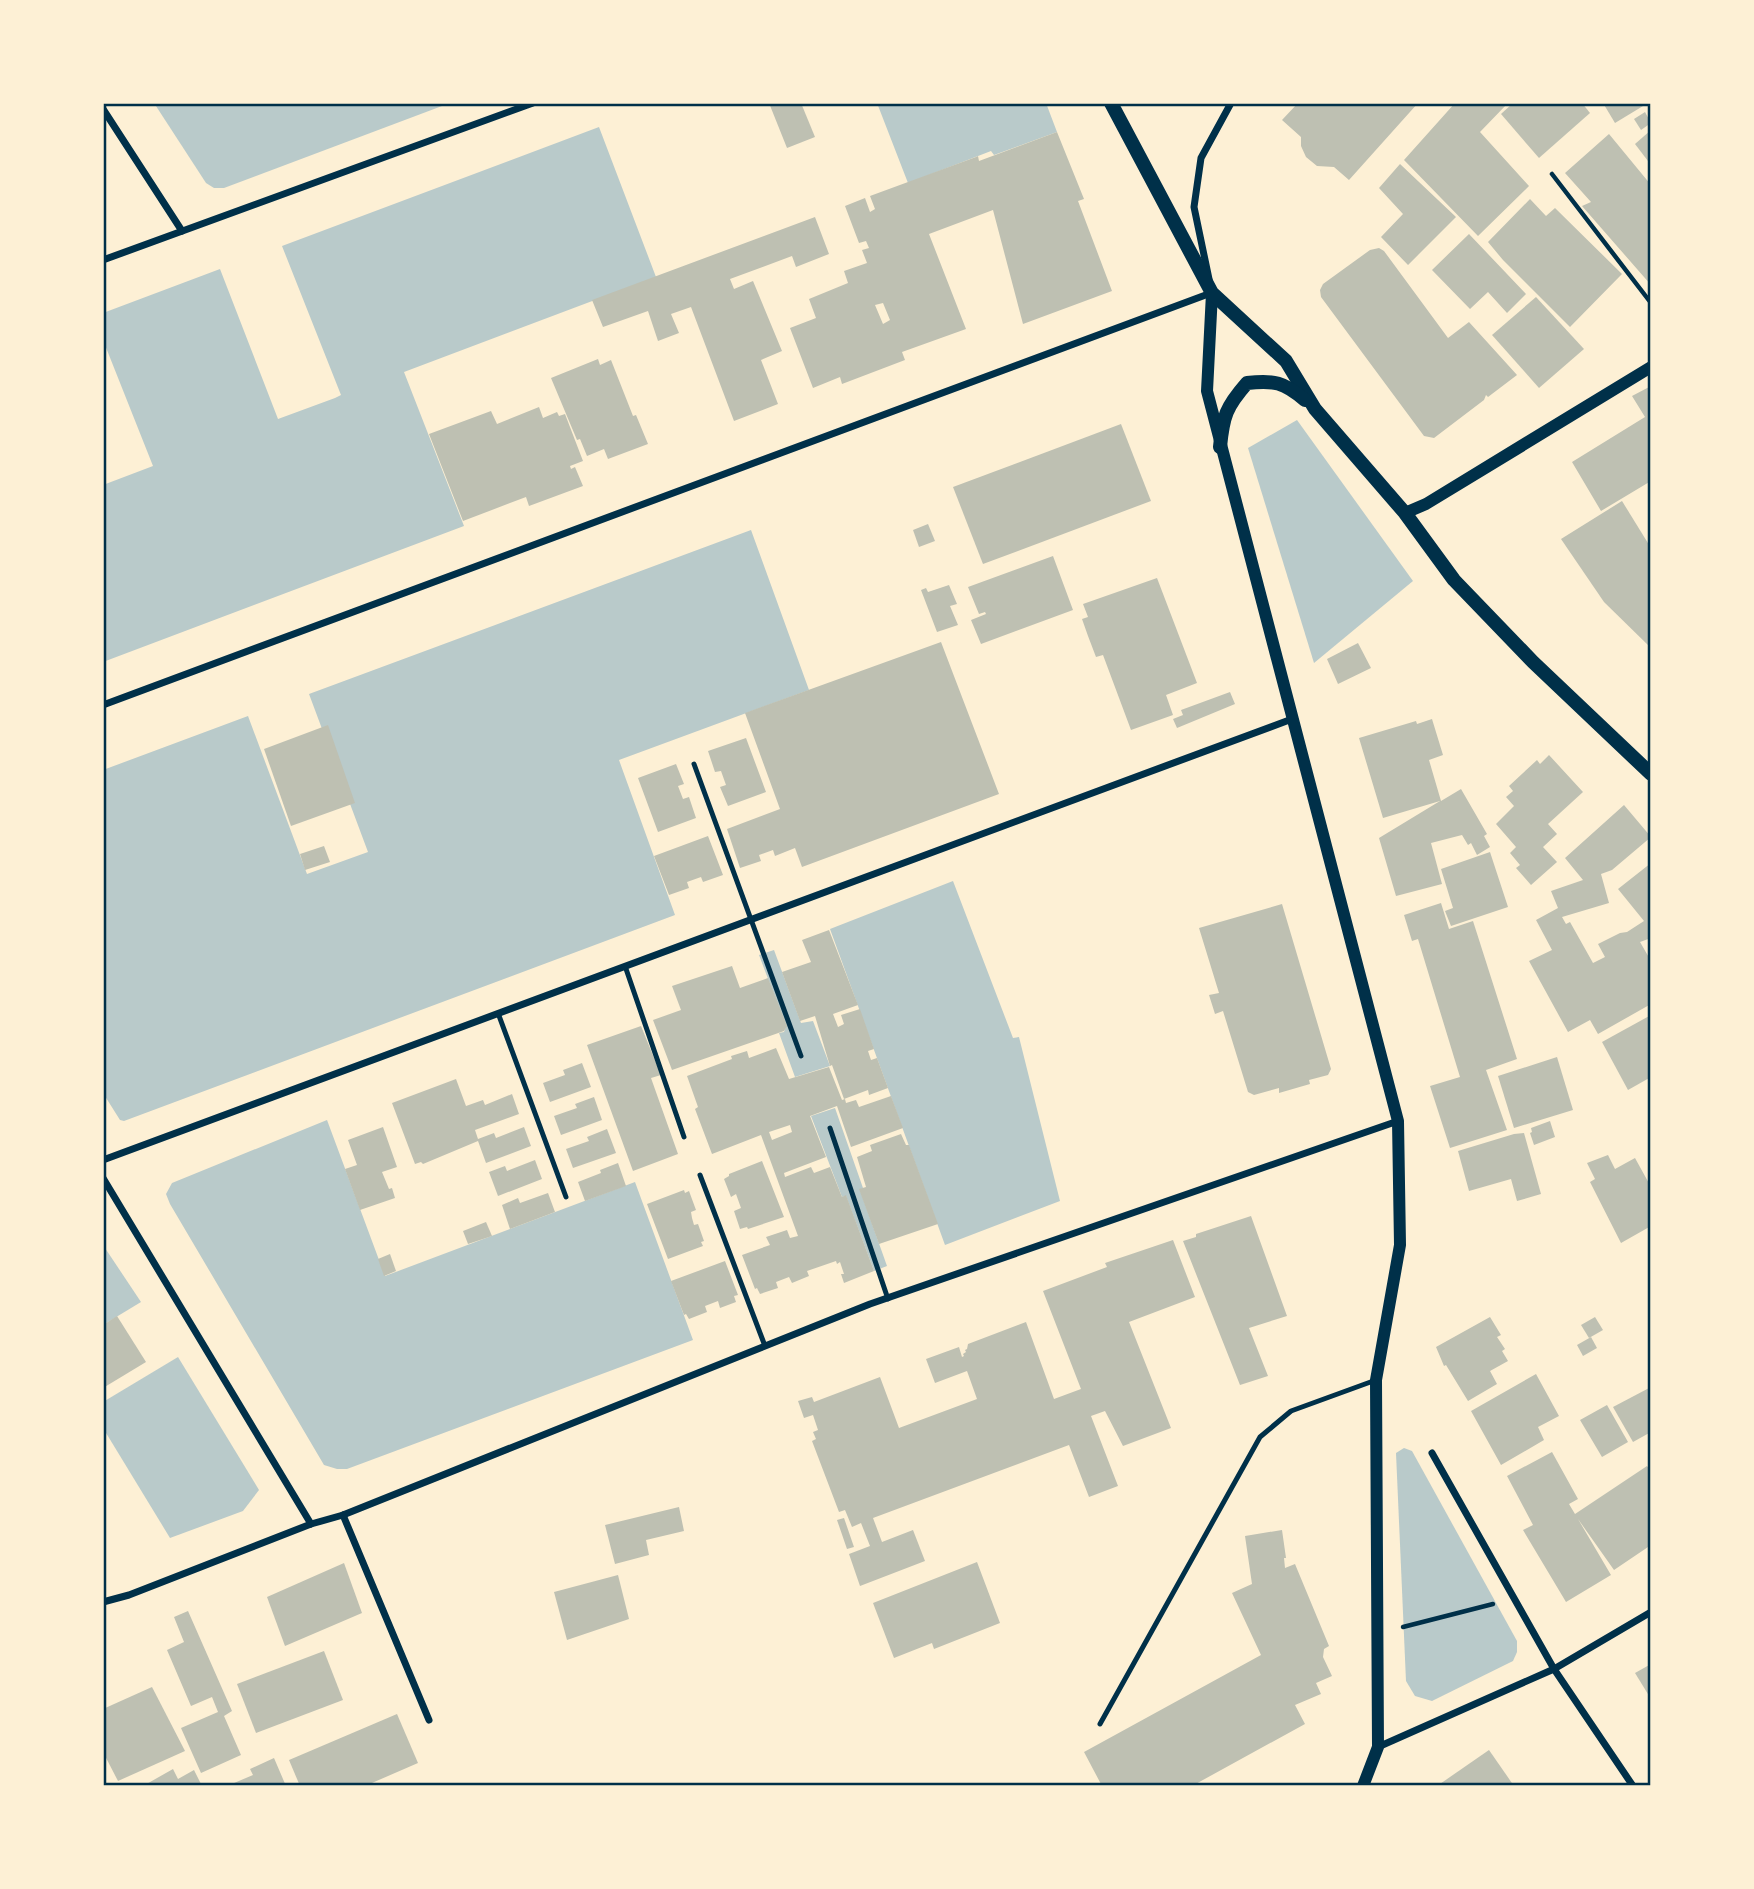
<svg xmlns="http://www.w3.org/2000/svg" width="1754" height="1889" font-family="'Public Sans',sans-serif">
<style>
.green{fill:#b9caca}
.building{fill:#bec0b2;fill-rule:evenodd}
.lines{fill:none;stroke-linecap:round;stroke-linejoin:round}
.path{stroke:#003049;stroke-width:4.5}
.service{stroke:#003049;stroke-width:5}
.minor{stroke:#003049;stroke-width:7}
.tertiary{stroke:#003049;stroke-width:12}
.secondary{stroke:#003049;stroke-width:14}
.neatline{fill:none;stroke:#003049;stroke-width:2.5}
</style>
<rect width="100%" height="100%" fill="#fdf0d5"/>
<g class="green">
<path d="M154 103H450L224 188H214L206 183Z"/>
<path d="M877 103H1046L1057 132 994 155 991 151 908 183Z"/>
<path d="M599 127 656 277 404 372 464 526 103 662V485L153 466 103 340V313L220 269 278 419 335 398 341 395 282 246Z"/>
<path d="M1297 420 1413 581 1314 663 1248 448Z"/>
<path d="M751 530 809 690 619 760 675 915 124 1121 120 1120 103 1093V770L248 716 307 874 368 852 309 694Z"/>
<path d="M953 881 1013 1038 1019 1037 1060 1201 945 1245 830 929Z"/>
<path d="M774 950 801 1023 813 1021 830 1066 795 1077 779 1033 784 1032 786 1026 759 955Z"/>
<path d="M835 1108 863 1188 860 1190 887 1266 874 1271 846 1196 842 1197 811 1116Z"/>
<path d="M327 1120 385 1276 635 1182 693 1340 347 1469H337L324 1465 170 1204 166 1194 172 1183Z"/>
<path d="M103 1245 141 1302 103 1325Z"/>
<path d="M178 1357 259 1490 243 1511 170 1538 103 1428V1402Z"/>
<path d="M1404 1448 1412 1451 1517 1641V1652L1513 1661 1432 1701 1415 1696 1406 1681 1396 1453Z"/>
</g>
<g class="building">
<path d="M769 103H801L815 137 787 148Z"/>
<path d="M1298 103H1418L1349 180 1334 167 1317 166 1306 157 1301 146V137L1282 120Z"/>
<path d="M1455 103H1508L1480 132 1529 186 1478 236 1404 160Z"/>
<path d="M1513 103H1582L1590 113 1539 158 1501 114Z"/>
<path d="M1603 103H1648L1615 123Z"/>
<path d="M1645 112 1651 123 1641 130 1634 119Z"/>
<path d="M1651 130V165L1635 144Z"/>
<path d="M1057 132 1084 199 1078 201 1112 291 1023 324 993 210 929 234 966 329 902 352 905 360 842 384 840 377 813 388 790 328 816 318 809 299 848 283 844 271 867 263 862 250 869 248 866 241 859 243 845 206 865 198 870 212 875 209 870 196 976 157 978 156 979 161ZM883 303 890 320 883 324 875 305Z"/>
<path d="M1609 134 1651 185V285L1582 206 1591 202 1565 173Z"/>
<path d="M1400 164 1456 217 1408 265 1381 237 1403 214 1379 188Z"/>
<path d="M1530 199 1546 216 1555 208 1622 274 1570 327 1503 260 1488 242Z"/>
<path d="M815 217 829 254 796 267 792 256 730 279 734 289 753 281 782 351 761 360 778 404 734 421 691 307 671 314 679 333 658 341 648 311 603 327 592 300Z"/>
<path d="M1469 234 1526 294 1507 313 1488 292 1470 309 1432 270Z"/>
<path d="M1379 248 1384 251 1448 338 1469 322 1517 375 1488 397 1486 395 1484 400 1434 438 1424 436 1321 297 1320 290 1323 284 1370 250Z"/>
<path d="M1536 297 1584 349 1539 388 1492 335Z"/>
<path d="M598 359 600 365 611 360 633 416 636 415 648 444 608 459 604 449 587 456 580 439 577 440 551 378Z"/>
<path d="M1651 386V481L1601 511 1572 462 1645 417 1632 396Z"/>
<path d="M539 407 543 418 557 412 559 416 565 414 583 461 570 466 571 469 575 467 583 486 529 506 526 497 463 521 429 434 491 411 497 424Z"/>
<path d="M1121 424 1151 501 983 564 953 487Z"/>
<path d="M1622 501 1651 548V648L1604 602 1561 539Z"/>
<path d="M928 524 935 541 919 547 913 530Z"/>
<path d="M1053 556 1073 610 981 644 971 620 986 614 985 612 979 614 968 587Z"/>
<path d="M1157 578 1197 683 1166 695 1173 715 1131 730 1103 655 1096 657 1088 636 1082 619 1088 617 1083 604Z"/>
<path d="M949 585 957 604 950 606 958 625 937 632 921 590 926 588 928 592Z"/>
<path d="M941 642 999 794 802 867 795 848 775 856 773 850 759 855 761 861 740 868 727 829 780 809 745 713Z"/>
<path d="M1358 643 1371 668 1338 684 1327 659Z"/>
<path d="M1230 692 1235 704 1177 728 1173 719 1183 715 1181 710Z"/>
<path d="M1432 719 1443 755 1429 760 1441 801 1461 789 1487 834 1484 836 1490 847 1477 855 1471 843 1468 845 1462 835 1431 843 1442 884 1396 896 1379 838 1440 801 1383 818 1359 738 1416 721 1417 724Z"/>
<path d="M328 725 355 803 291 826 264 749Z"/>
<path d="M746 738 766 792 728 806 720 787 726 785 721 771 715 772 708 751Z"/>
<path d="M1549 755 1583 792 1548 824 1557 834 1543 847 1557 862 1531 885 1516 868 1520 865 1510 853 1516 847 1496 824 1514 806 1506 797 1513 791 1509 786 1537 760 1540 764Z"/>
<path d="M676 764 684 784 678 786 683 799 689 797 696 818 658 832 638 778Z"/>
<path d="M1624 805 1651 837 1612 870 1601 874 1609 903 1562 917 1566 924 1570 922 1593 963 1605 957 1598 944 1620 933 1627 932 1644 921 1618 889 1651 863V938L1640 942 1651 961V1004L1598 1034 1590 1020 1568 1032 1529 961 1552 950 1536 920 1558 908 1551 891 1583 880 1565 858Z"/>
<path d="M708 836 723 875 703 882 701 877 687 882 689 888 669 895 654 856Z"/>
<path d="M324 846 330 862 305 870 300 854Z"/>
<path d="M1490 852 1508 907 1451 926 1445 911 1453 908 1441 869Z"/>
<path d="M1441 903 1449 929 1473 921 1517 1059 1486 1070 1507 1130 1450 1148 1430 1086 1460 1077 1418 939 1412 941 1404 915Z"/>
<path d="M1282 904 1331 1069 1328 1075 1309 1080 1310 1084 1279 1093V1088L1254 1095 1248 1092 1223 1011 1215 1014 1209 995 1219 993 1199 928Z"/>
<path d="M829 930 858 1005 833 1014 838 1027 844 1024 841 1015 860 1009 874 1049 868 1051 871 1060 877 1058 888 1088 869 1095 868 1090 844 1099 832 1065 830 1066 815 1016 800 1021 782 972 811 962 802 940Z"/>
<path d="M732 966 740 988 768 978 787 1026 784 1031 672 1070 653 1020 681 1010 672 986Z"/>
<path d="M1651 1015V1077L1628 1090 1602 1042Z"/>
<path d="M641 1026 661 1075 651 1078 678 1154 633 1171 587 1045Z"/>
<path d="M776 1048 789 1079 829 1067 842 1100 845 1099 846 1103 856 1100 859 1107 891 1096 903 1128 851 1147 837 1106 810 1116 826 1157 784 1173 785 1177 811 1167 814 1173 830 1167 842 1197 846 1195 874 1271 844 1283 841 1274H844L840 1262 837 1264 836 1261 807 1271 809 1276 792 1283 789 1277 776 1282 778 1288 760 1294 757 1288 755 1289 742 1255 770 1245 766 1237 787 1230 790 1238 798 1236 761 1135 712 1154 695 1109 698 1107 687 1076 732 1059 731 1056 747 1051 749 1058ZM790 1125 792 1132 772 1140 769 1132Z"/>
<path d="M1557 1057 1573 1110 1514 1128 1498 1076Z"/>
<path d="M582 1063 591 1087 550 1102 543 1083 565 1075 563 1070Z"/>
<path d="M456 1079 466 1106 483 1100 485 1105 512 1094 519 1114 475 1130 478 1139 494 1133 496 1138 524 1127 531 1146 486 1163 478 1141 423 1164 421 1162 415 1164 392 1103Z"/>
<path d="M594 1097 602 1120 561 1135 554 1116 577 1108 575 1104Z"/>
<path d="M1550 1121 1555 1137 1534 1145 1530 1133 1532 1132 1531 1128Z"/>
<path d="M383 1127 397 1167 382 1172 389 1189 392 1188 395 1198 360 1210 345 1169 357 1165 348 1140Z"/>
<path d="M607 1129 616 1153 573 1168 566 1149 589 1141 587 1137Z"/>
<path d="M1524 1133 1541 1194 1517 1201 1511 1179 1469 1191 1458 1151 1514 1134Z"/>
<path d="M901 1134 906 1145H909L938 1224 879 1244 859 1189 866 1187 857 1157 872 1151 870 1145Z"/>
<path d="M1608 1155 1615 1169 1635 1158 1651 1187V1226L1621 1243 1590 1182 1595 1179 1587 1163Z"/>
<path d="M535 1160 542 1179 498 1196 489 1172 505 1166 507 1171Z"/>
<path d="M762 1161 784 1217 748 1229 747 1227 740 1229 734 1211 741 1208 736 1194 731 1197 724 1179 729 1176V1174Z"/>
<path d="M618 1163 626 1186 585 1201 578 1182 601 1173 600 1170Z"/>
<path d="M684 1190 685 1193 689 1191 696 1210 691 1212 692 1218 694 1225 698 1224 704 1241 701 1242 703 1246 668 1259 647 1204Z"/>
<path d="M548 1193 555 1212 510 1229 502 1205 518 1198 520 1203Z"/>
<path d="M1251 1216 1287 1316 1249 1328 1268 1376 1240 1385 1183 1241 1196 1237V1234Z"/>
<path d="M486 1222 492 1236 468 1244 463 1231Z"/>
<path d="M1173 1240 1195 1297 1129 1322 1171 1428 1123 1446 1105 1411 1091 1416 1118 1486 1089 1497 1069 1445 873 1518 882 1542 913 1530 925 1561 860 1586 849 1554 870 1546 861 1523 852 1527 845 1510 839 1512 812 1441 816 1439 813 1432 818 1430 813 1415 804 1418 798 1401 812 1397 814 1402 880 1377 899 1428 977 1399 967 1371 935 1383 926 1359 959 1347 962 1357 964 1356 963 1354 966 1352 965 1350 967 1349 968 1344 1026 1322 1054 1399 1081 1389 1043 1291 1107 1267 1105 1263Z"/>
<path d="M390 1254 396 1271 384 1276 378 1259Z"/>
<path d="M725 1261 738 1295 734 1296 736 1302 720 1308 718 1301 705 1306 707 1312 689 1319 686 1314 684 1315 671 1281Z"/>
<path d="M117 1316 146 1362 103 1388V1325Z"/>
<path d="M1490 1317 1501 1335 1497 1337 1505 1349 1502 1351 1508 1361 1490 1371 1497 1384 1468 1401 1446 1365 1444 1366 1436 1347Z"/>
<path d="M1595 1317 1603 1330 1589 1338 1581 1325Z"/>
<path d="M1591 1337 1597 1348 1583 1356 1577 1345Z"/>
<path d="M1536 1374 1559 1416 1538 1427 1544 1440 1501 1465 1471 1411Z"/>
<path d="M1651 1387V1432L1633 1442 1613 1407Z"/>
<path d="M1607 1405 1628 1442 1602 1457 1580 1420Z"/>
<path d="M1552 1452 1578 1499 1569 1504 1575 1514 1647 1466 1651 1471V1545L1614 1570 1578 1519 1611 1575 1566 1602 1523 1530 1533 1525 1507 1476Z"/>
<path d="M679 1507 684 1531 646 1540 649 1555 615 1564 605 1525Z"/>
<path d="M844 1518 854 1547 847 1549 837 1520Z"/>
<path d="M1282 1530 1286 1558H1284L1285 1568 1295 1564 1329 1646 1324 1649 1323 1657 1332 1676 1316 1683 1321 1694 1295 1705 1305 1724 1192 1786H1102L1084 1752 1261 1655 1232 1593 1252 1584 1245 1536Z"/>
<path d="M977 1562 1000 1623 934 1649 932 1643 894 1658 873 1603Z"/>
<path d="M344 1563 362 1613 285 1646 267 1597Z"/>
<path d="M618 1575 629 1619 567 1640 554 1592Z"/>
<path d="M188 1611 232 1711 224 1716 241 1755 201 1773 181 1728 218 1712 212 1697 191 1706 167 1650 184 1642 174 1617Z"/>
<path d="M324 1651 343 1700 256 1733 237 1684Z"/>
<path d="M1651 1664V1699L1635 1673Z"/>
<path d="M152 1687 185 1751 118 1781 103 1752V1709Z"/>
<path d="M397 1714 418 1763 365 1786H300L289 1760Z"/>
<path d="M1489 1750 1514 1786H1437Z"/>
<path d="M274 1758 286 1786H227L253 1775 250 1769Z"/>
<path d="M173 1769 178 1779 194 1770 202 1786H143Z"/>
</g>
<g class="lines">
<g class="path">
<path d="M1552 174 1651 303"/>
<path d="M1403 1627 1493 1604"/>
</g>
<g class="service">
<path d="M694 764 801 1056"/>
<path d="M625 966 684 1137"/>
<path d="M498 1013 566 1197"/>
<path d="M830 1128 888 1299"/>
<path d="M700 1175 765 1346"/>
<path d="M1100 1724 1260 1437 1291 1411 1376 1380"/>
</g>
<g class="minor">
<path d="M103 109 182 231"/>
<path d="M103 260 533 103"/>
<path d="M1209 279 1194 207 1201 158 1231 103"/>
<path d="M103 705 1211 293"/>
<path d="M103 1160 1292 719"/>
<path d="M103 1178 311 1524"/>
<path d="M1432 1453 1554 1669 1633 1786"/>
<path d="M343 1515 429 1720"/>
<path d="M103 1602 129 1595 311 1524 343 1515 870 1304 1398 1121"/>
<path d="M1378 1747 1554 1669 1651 1612"/>
</g>
<g class="tertiary">
<path d="M1212 293 1207 391 1398 1121 1400 1245 1376 1380 1378 1747 1363 1786"/>
<path d="M1405 513 1426 504 1651 367"/>
</g>
<g class="secondary">
<path d="M1111 103 1212 293 1286 361 1315 409 1405 513 1454 580 1533 662 1651 774"/>
<path d="M1220 447C1223 416 1226 407 1247 383 1274 380 1284 382 1305 400"/>
</g>
</g>
<rect width="1754" height="1889" fill="none" stroke="#fdf0d5" stroke-width="210"/>
<rect x="105" y="105" width="1544" height="1679" class="neatline"/>
</svg>
